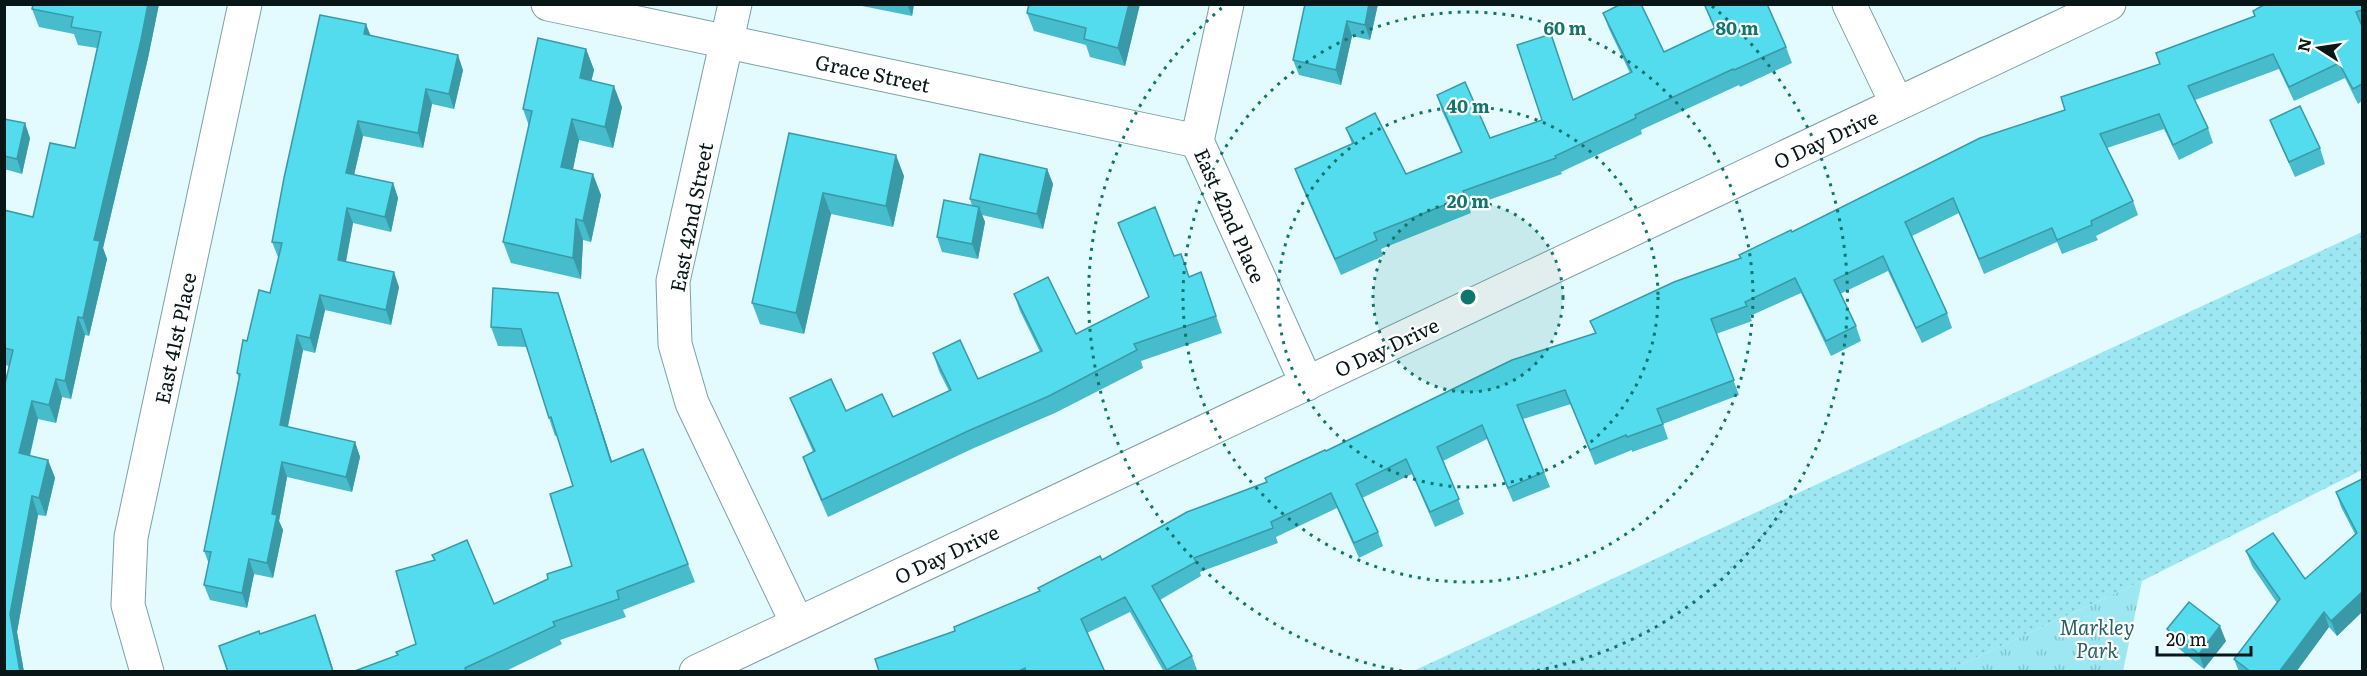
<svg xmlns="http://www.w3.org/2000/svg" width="2367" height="676" font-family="Literata,serif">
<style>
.grass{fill:url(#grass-dots)}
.park{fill:url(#park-tufts)}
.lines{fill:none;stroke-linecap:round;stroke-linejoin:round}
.street-casing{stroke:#7ba0a6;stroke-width:35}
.street{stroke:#fff;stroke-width:33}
.wall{fill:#47bccd}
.shaded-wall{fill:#3a99a7}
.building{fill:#53dbee;stroke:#3a99a7;stroke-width:1.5}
.ring{fill:none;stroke:#0f766e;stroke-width:3;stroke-dasharray:3 6}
.labels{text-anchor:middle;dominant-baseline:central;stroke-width:4.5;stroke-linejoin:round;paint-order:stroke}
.street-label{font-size:20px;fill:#081618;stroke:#fff}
.park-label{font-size:20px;font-style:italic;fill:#286068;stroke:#fff}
.centre{fill:#0f766e;stroke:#fff;stroke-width:3}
.ring-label{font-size:18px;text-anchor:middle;font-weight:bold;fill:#0f766e;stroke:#fff;stroke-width:4.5;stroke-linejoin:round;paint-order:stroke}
</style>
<defs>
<pattern id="grass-dots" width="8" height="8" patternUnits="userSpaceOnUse" patternTransform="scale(1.5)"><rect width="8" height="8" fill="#9ce7f2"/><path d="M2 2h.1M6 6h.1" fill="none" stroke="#85c5cf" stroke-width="1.8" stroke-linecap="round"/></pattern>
<pattern id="park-tufts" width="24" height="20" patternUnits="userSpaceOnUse" patternTransform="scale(1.5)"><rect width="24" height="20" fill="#9ce7f2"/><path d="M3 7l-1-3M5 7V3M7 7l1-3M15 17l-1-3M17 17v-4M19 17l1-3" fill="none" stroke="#85c5cf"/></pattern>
</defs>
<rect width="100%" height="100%" fill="#e3fbfe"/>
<path class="grass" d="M2362 232V470L2142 581 1947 671 1411 672Z"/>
<path class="park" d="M2142 581 2123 671H1947Z"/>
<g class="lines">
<defs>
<g id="street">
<path d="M548 4 1197 141"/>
<path d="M735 4 673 281 675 344 692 403 797 623"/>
<path d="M1227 4 1197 141 1307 384"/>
<path d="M1849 4 1897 104"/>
<path d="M147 672 128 605 131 537 245 4"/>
<path d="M696 672 2109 4"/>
</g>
</defs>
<use href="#street" class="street-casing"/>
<use href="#street" class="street"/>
</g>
<g class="wall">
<path d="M33 4H159L148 58 103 248 107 259 89 336 85 335 71 399 62 397 56 423 38 419 30 456 48 460 55 478 46 516 38 515 17 632 24 672H4L9 366 4 365V210L33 217 75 148 97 48 78 45 74 34 39 27 32 9Z"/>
<path d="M852 4H914L912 16Z"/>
<path d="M1140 4 1125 66 1090 57 1086 45 1034 31 1027 13Z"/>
<path d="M1305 4H1378L1370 40 1352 36 1341 85 1299 75 1293 60Z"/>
<path d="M2362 4V101L2358 104 2345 78 2294 101 2279 69 2195 100 2208 128 2213 143 2179 160 2164 129 2107 148 2133 201 2138 215 2096 236 2098 240 2062 254 2057 242 1984 274 1959 213 1912 236 1947 313 1952 328 1922 343 1888 271 1840 294 1856 326 1861 341 1831 356 1801 293 1750 316 1752 321 1716 334 1739 395 1663 424 1668 439 1632 452V450L1595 465 1571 404 1523 419 1550 487 1513 502 1487 439 1443 461 1464 514 1435 527 1412 474 1362 498 1378 532 1383 546 1359 558 1337 508 1276 537 1278 543 1200 572 1201 576 1160 600 1192 656 1197 670 1195 672H1164L1130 612 1087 633 1105 672H877L1102 560 1267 483 1326 451 1595 333 1590 321 1740 258 1792 232 2065 110 2160 64 2255 16 2253 11Z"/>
<path d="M1705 6 1786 47 1792 63 1740 87 1739 85 1641 130 1642 134 1561 172 1562 174 1469 207 1471 213 1381 249 1383 256 1341 275 1301 185 1295 169 1352 144 1346 128 1406 174 1461 152 1442 111 1437 95 1490 138 1542 120 1573 100 1630 73 1609 29 1603 13 1664 52 1714 29Z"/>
<path d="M370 35 463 70 454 109 432 104 423 148 363 136 354 175 393 183 398 198 391 232 353 223 346 262 399 287 391 325 325 310 315 353 303 350 288 427 355 442 360 457 352 492 287 477 279 521 283 530 273 578 254 574 247 608 210 600 204 585 209 564 204 551 239 379 237 373 247 341 270 293 279 257H278L272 242Z"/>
<path d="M586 49 594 70 591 81 622 107 613 148 579 140 573 169 601 195 591 242 583 240 581 279 511 263 503 242 529 126 523 109Z"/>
<path d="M4 119 30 138 22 174 4 169Z"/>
<path d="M2270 120 2320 148 2325 164 2295 177 2276 135Z"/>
<path d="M789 133 904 176 893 227 831 214 804 334 760 324 752 303Z"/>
<path d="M1047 169 1053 184 1043 229 982 215 985 222 978 259 942 252 937 237 972 206 970 199Z"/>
<path d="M1118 223 1174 256 1189 277 1201 272 1222 333 1141 361 1143 368 1055 413 974 448 828 517 809 474 803 457 813 452 797 415 790 398 846 411 893 417 949 391 939 371 933 353 978 379 1040 352 1020 311 1014 294 1076 334 1149 297Z"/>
<path d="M558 293 564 311 612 462 688 564 695 582 623 610 626 617 560 640 562 644 504 672H352L398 655 416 644 494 604 548 579 572 566 573 486 557 435 555 436 549 418 527 347 498 346 491 327Z"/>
<path d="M2362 479V612L2337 636 2329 627 2296 672H2239L2234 659 2277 603 2252 566 2246 551 2305 579 2355 534 2341 507 2336 492Z"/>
<path d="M2167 629 2226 641 2204 669 2173 644Z"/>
</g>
<g class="shaded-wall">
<path d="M148 4H159L148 58 103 248 107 259 89 336 83 318 94 240Z"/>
<path d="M907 4H914L912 16Z"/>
<path d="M1129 4H1140L1125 66 1118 48Z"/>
<path d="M1369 4H1378L1370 40 1365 25Z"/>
<path d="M1347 21 1352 36 1341 85 1336 70Z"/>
<path d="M366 24 372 39 364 34Z"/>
<path d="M586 49 594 70 587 99 580 78Z"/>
<path d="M458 55 463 70 454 109 449 94Z"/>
<path d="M614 86 622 107 613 148 605 127Z"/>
<path d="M426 89 432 104 423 148 418 133Z"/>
<path d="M572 119 579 140 569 188 561 167Z"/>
<path d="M358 121 363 136 351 188 346 173Z"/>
<path d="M25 123 30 138 22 174 17 159Z"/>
<path d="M896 155 904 176 893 227 886 206Z"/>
<path d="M1047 169 1053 184 1043 229 1037 214Z"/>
<path d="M593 174 601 195 591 242 583 221Z"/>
<path d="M393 183 398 198 391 232 385 217Z"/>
<path d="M823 193 831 214 804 334 796 313Z"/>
<path d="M979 207 985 222 978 259 972 244Z"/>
<path d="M347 208 353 223 343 276 338 260Z"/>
<path d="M576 219 583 240 581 279 573 258Z"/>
<path d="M394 272 399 287 391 325 386 310Z"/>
<path d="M558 293 564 311 618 480 611 462Z"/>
<path d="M320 295 325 310 315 353 310 338Z"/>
<path d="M78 317 85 335 71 399 65 381Z"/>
<path d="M297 335 303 350 285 440 280 425Z"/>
<path d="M56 379 62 397 56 423 49 405Z"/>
<path d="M32 401 38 419 26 471 19 453Z"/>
<path d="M355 442 360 457 352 492 346 477Z"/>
<path d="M48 460 55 478 46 516 39 498Z"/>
<path d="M282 462 287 477 279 521 283 530 273 578 267 563 272 514Z"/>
<path d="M32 496 38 515 17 632 24 672H20L10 614Z"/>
<path d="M249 559 254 574 247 608 242 593Z"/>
<path d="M2362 592V612L2337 636 2331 621Z"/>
<path d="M2324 612 2329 627 2296 672H2279Z"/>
<path d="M315 615 322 634 334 672H333Z"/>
<path d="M2220 626 2226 641 2204 669 2199 654Z"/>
</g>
<g class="building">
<path d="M33 4H148L141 40 94 240 100 241 83 318 78 317 65 381 56 379 49 405 32 401 19 453 48 460 39 498 32 496 10 614 20 672H4V388L13 350 4 348V210L33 217 50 143 75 148 101 32 71 27 73 17 32 9Z"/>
<path d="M1029 4H1129L1118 48 1084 39 1086 28 1027 13Z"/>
<path d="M1305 4H1369L1365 25 1347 21 1336 70 1293 60Z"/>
<path d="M1621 4H1641L1664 52 1715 28 1705 6 1707 4H1767L1786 47 1734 70 1733 69 1635 115 1636 118 1555 156 1556 158 1463 191 1465 197 1374 233 1377 240 1335 259 1295 169 1354 143 1346 128 1375 113 1406 174 1462 152 1437 95 1465 82 1490 138 1542 120 1517 45 1551 34 1573 100 1632 72 1603 13Z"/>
<path d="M2265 4H2362V10L2356 12 2362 26V84L2353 89 2339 63 2289 87 2273 54 2188 86 2208 128 2173 145 2159 114 2100 134 2133 201 2091 221 2092 225 2057 240 2052 228 1979 259 1953 198 1905 222 1947 313 1916 328 1883 256 1834 280 1856 326 1826 341 1795 278 1745 302 1747 306 1711 319 1734 380 1657 409 1663 424 1627 437 1626 435 1590 450 1565 390 1517 405 1544 472 1508 488 1482 425 1437 447 1459 499 1430 512 1406 459 1356 484 1378 532 1354 543 1331 493 1271 522 1273 528 1194 558 1196 562 1152 586 1192 656 1167 670 1125 597 1081 619 1105 672H1026L1025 668 1017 672H877L879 671 875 659 955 631 954 627 1040 591 1038 588 1100 556 1102 560 1187 512 1267 482 1265 478 1325 450 1326 451 1512 360 1596 333 1590 321 1674 282 1741 258 1739 255 1791 230 1792 232 1980 138 2065 110 2061 97 2160 64 2156 53 2255 16 2253 11Z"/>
<path d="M320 15 366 24 364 34 458 55 449 94 426 89 418 133 358 121 346 173 393 183 385 217 347 208 338 260 394 272 386 310 320 295 310 338 297 335 280 425 355 442 346 477 282 462 272 514 277 515 267 563 249 559 242 593 204 585 211 552 204 551 240 374 237 373 243 340 247 341 259 290 270 293 282 243 272 242 284 178Z"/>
<path d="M538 38 586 49 580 78 614 86 605 127 572 119 561 167 593 174 583 221 576 219 573 258 503 242 532 111 523 109Z"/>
<path d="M2300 106 2320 148 2289 162 2270 120Z"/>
<path d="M4 119 25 123 17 159 4 156Z"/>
<path d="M789 133 896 155 886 206 823 193 796 313 752 303Z"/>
<path d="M980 154 1047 169 1037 214 970 199Z"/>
<path d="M944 200 979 207 972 244 937 237Z"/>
<path d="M1155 207 1174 256 1181 254 1189 277 1201 272 1216 316 1134 344 1137 350 1049 396 968 431 822 500 803 457 815 451 790 398 831 379 846 411 882 394 893 417 951 390 933 353 960 340 978 379 1042 351 1014 294 1048 277 1076 334 1149 297 1118 223Z"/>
<path d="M493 288 558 293 611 462 643 449 688 564 617 591 619 599 553 622 555 626 465 668 466 671 464 672H352L398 655 396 652 416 644 396 571 435 560 432 555 467 540 494 604 548 579 547 574 572 566 550 494 573 486 551 417 549 418 521 329 491 327Z"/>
<path d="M2362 479V592L2331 621 2324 612 2279 672H2251L2234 659 2280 599 2246 551 2273 533 2305 579 2357 533 2336 492Z"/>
<path d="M2189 602 2220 626 2199 654 2167 629Z"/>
<path d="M315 615 333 672H228L219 646 259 631 260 634Z"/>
</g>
<circle cx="1468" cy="297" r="95" fill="#0f766e" fill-opacity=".12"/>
<g class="ring">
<circle cx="1468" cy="297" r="95"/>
<circle cx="1468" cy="297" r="190"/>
<circle cx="1468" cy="297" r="285"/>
<path d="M1402 671A380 380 0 0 1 1224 6M1712 6A380 380 0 0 1 1534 671"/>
</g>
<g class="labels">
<g class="street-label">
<text transform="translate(873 72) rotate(12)">Grace Street</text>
<text transform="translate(1825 138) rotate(-25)">O Day Drive</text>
<text transform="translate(1231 215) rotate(66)">East 42nd Place</text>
<text transform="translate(690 217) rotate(-79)">East 42nd Street</text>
<text transform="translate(174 338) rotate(-78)">East 41st Place</text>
<text transform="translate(1386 346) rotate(-25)">O Day Drive</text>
<text transform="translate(946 553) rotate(-25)">O Day Drive</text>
</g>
<g class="park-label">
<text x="2097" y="626">Markley<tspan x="2097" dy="23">Park</tspan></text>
</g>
</g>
<circle cx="1468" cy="297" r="9" class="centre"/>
<g class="ring-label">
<text x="1737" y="35">80 m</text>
<text x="1565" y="35">60 m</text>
<text x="1468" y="113">40 m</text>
<text x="1468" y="208">20 m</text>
</g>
<rect width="2367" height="676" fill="none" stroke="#081618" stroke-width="12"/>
<g transform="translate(2319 48) rotate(282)" stroke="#ffffff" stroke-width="4.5" paint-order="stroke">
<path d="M0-4.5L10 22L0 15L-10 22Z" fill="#081618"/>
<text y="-9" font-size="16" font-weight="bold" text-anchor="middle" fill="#081618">N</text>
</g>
<path d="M2157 646v9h94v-9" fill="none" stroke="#081618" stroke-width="3"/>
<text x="2166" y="646" font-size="18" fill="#081618" stroke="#ffffff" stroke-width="4.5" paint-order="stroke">20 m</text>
</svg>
